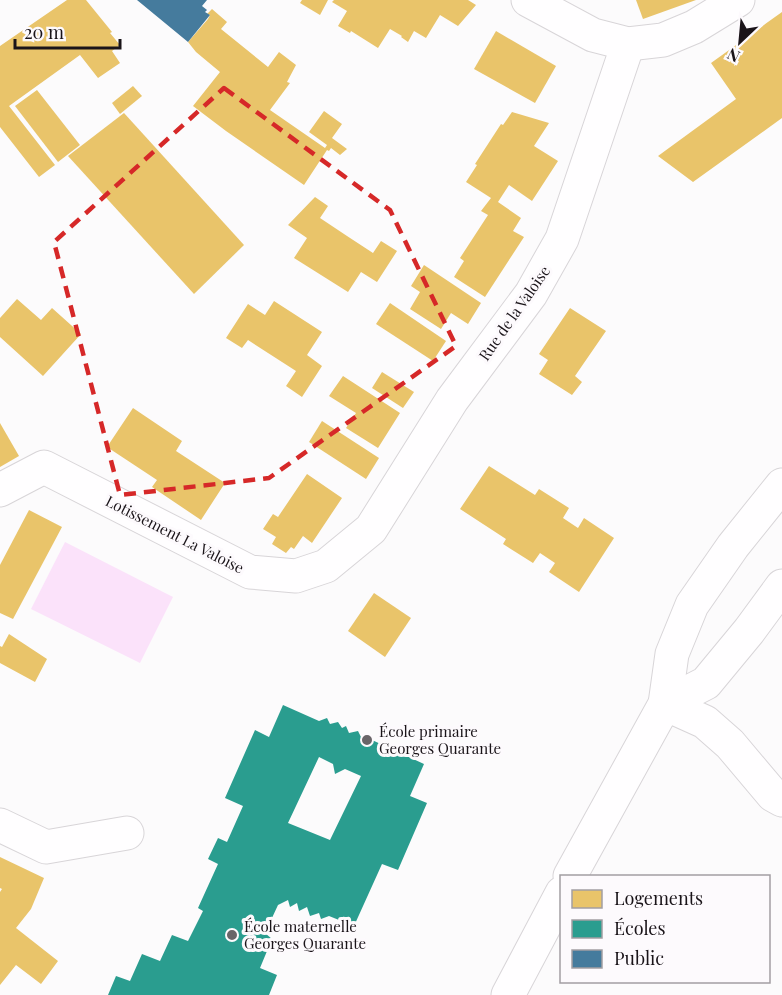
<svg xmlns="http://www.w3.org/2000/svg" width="782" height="995" font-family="'Playfair Display',serif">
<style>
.green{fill:#fbe2fa}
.homes{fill:#e9c46a}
.schools{fill:#2a9d8f;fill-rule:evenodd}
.public{fill:#457b9d}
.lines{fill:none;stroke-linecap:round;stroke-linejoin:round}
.minor-casing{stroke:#d8d5d8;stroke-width:35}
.minor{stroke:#fffeff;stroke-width:33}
.marked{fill:none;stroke:#d62828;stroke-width:4.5;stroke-dasharray:12 8;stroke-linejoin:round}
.poi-dot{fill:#696568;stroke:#fdfafd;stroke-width:2}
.labels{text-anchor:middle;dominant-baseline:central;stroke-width:6;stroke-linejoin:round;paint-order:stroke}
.street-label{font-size:15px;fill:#1a1419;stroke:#fdfafd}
.poi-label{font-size:15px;fill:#1a1419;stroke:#fdfafd;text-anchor:start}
</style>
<rect width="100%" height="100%" fill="#fcfbfc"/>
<path class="green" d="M65 542 173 597 140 663 31 609Z"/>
<g class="homes">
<path d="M67 0H86L112 32 110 33 120 45 112 51 120 63 98 78 80 55 9 106 55 165 39 177 0 127V46Z"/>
<path d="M302 0H328L320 15 300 3Z"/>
<path d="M334 0H468L476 5 458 26 440 15 426 38 414 31 408 42 401 37 402 36 390 29 378 48 351 31 350 33 338 26 347 11 332 2Z"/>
<path d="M636 0H696L643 19Z"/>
<path d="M212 9 227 22 221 29 268 67 279 52 296 65 287 82 290 83 270 110 325 148 327 145 309 132 324 111 342 124 332 138 347 149 340 155 331 148 329 151 327 150 304 185 226 131 193 106 220 72 196 52 188 42 208 19 210 15 207 14Z"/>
<path d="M782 12V118L693 182 658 156 736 99 711 63Z"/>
<path d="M496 31 556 66 535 103 474 69Z"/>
<path d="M133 86 142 96 120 114 112 103Z"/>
<path d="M37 90 80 145 58 162 15 106Z"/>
<path d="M512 112 549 123 534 146 558 161 532 201 509 185 498 202 521 218 513 231 524 237 485 297 454 277 464 261 460 258 488 215 481 211 491 198 466 182 477 165 475 164 501 124 503 125Z"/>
<path d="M124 113 244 245 194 294 68 156Z"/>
<path d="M315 197 328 206 320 218 347 236 373 253 381 241 397 251 377 282 361 272 348 292 294 258 307 238 288 225Z"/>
<path d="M424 265 481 303 468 324 451 313 441 329 410 309 420 292 411 286Z"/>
<path d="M17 299 41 320 52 308 81 334 43 376 0 337V318Z"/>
<path d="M274 301 322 332 307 355 322 366 302 397 286 386 296 371 248 340 242 348 226 338 248 304 265 315Z"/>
<path d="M390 303 446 341 433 361 376 324Z"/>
<path d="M570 308 606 331 575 376 582 382 572 395 539 374 548 360 539 354Z"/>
<path d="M382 372 414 392 403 408 372 388Z"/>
<path d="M343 376 400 413 378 448 346 428 356 413 329 396Z"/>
<path d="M133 408 182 441 176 451 225 483 201 520 152 487 157 480 107 447Z"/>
<path d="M322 421 379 458 366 479 309 442Z"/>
<path d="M0 423 19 456 0 467Z"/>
<path d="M489 466 535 495 539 489 569 508 563 518 578 528 584 518 614 538 579 592 549 572 555 563 540 553 533 563 503 544 506 539 460 509Z"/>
<path d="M307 474 342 498 312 543 303 536 294 549 291 547 286 553 272 544 276 537 263 529 273 514 278 517Z"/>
<path d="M29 510 62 527 13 619 0 613V565Z"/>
<path d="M374 593 411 618 385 657 348 631Z"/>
<path d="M9 634 47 659 35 682 0 663V646L2 647Z"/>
<path d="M0 857 44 878 31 909 16 928 58 961 41 984 16 965 0 985V892L2 889 0 888Z"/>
</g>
<path class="schools" d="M283 705 319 721 327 718 330 724 338 722 342 728 346 726 349 733 358 731 361 737 369 735 372 740 424 764 410 796 427 803 398 870 382 864 354 926 329 916 321 919 319 913 310 916 307 907 299 911 297 903 290 907 288 900 278 905 265 933 272 939 260 968 277 975 269 995H108L116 976 130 981 142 954 160 961 172 935 188 941 203 911 198 908 218 864 208 859 218 838 227 842 243 806 225 798 255 730 269 737ZM319 757 333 764 335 774 345 769 361 776 330 840 288 823Z"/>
<path class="public" d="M137 0H207L202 6 207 10 205 12 210 15 188 42Z"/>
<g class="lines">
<defs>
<g id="minor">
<path d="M528 0 593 35 628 44 663 40 694 27 738 0"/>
<path d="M0 490 44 467 250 572 296 576 326 566 371 529 452 400 531 294 562 239 628 44"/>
<path d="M665 704 706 683 749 631 782 586"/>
<path d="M665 704 705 722 730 744 773 795 782 800"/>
<path d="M0 825 46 847 127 833"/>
<path d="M570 876 665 704 672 654 692 605 733 546 782 485"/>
<path d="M508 995 562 893"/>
</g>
</defs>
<use href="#minor" class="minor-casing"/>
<use href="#minor" class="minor"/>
</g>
<path class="marked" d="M224 88 390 210 456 346 269 478 120 495 54 242Z"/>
<g class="poi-dot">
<circle cx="367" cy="740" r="6"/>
<circle cx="232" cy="935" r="6"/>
</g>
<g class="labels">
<g class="street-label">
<text transform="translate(514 313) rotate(-55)">Rue de la Valoise</text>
<text transform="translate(175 534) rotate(27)">Lotissement La Valoise</text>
</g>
<g class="poi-label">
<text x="379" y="731">École primaire<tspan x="379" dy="17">Georges Quarante</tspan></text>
<text x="244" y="926">École maternelle<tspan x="244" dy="17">Georges Quarante</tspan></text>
</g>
</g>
<rect x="560" y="875" width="210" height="108" fill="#fdfafd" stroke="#a29ea2" stroke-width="1.5"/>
<rect x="572" y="890" width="30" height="18" fill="#e9c46a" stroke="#a29ea2" stroke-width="1.5"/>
<text x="614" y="905" font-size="18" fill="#1a1419">Logements</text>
<rect x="572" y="920" width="30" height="18" fill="#2a9d8f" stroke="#a29ea2" stroke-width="1.5"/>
<text x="614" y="935" font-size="18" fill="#1a1419">Écoles</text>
<rect x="572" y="950" width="30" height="18" fill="#457b9d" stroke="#a29ea2" stroke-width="1.5"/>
<text x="614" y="965" font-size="18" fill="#1a1419">Public</text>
<g transform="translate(740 42) rotate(206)" stroke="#fdfafd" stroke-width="4.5" paint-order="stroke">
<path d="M0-4.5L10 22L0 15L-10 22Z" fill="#1a1419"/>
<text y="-9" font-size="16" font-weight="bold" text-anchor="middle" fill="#1a1419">N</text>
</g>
<path d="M15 39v9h105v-9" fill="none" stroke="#1a1419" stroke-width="3"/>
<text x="24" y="39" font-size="18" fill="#1a1419" stroke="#fdfafd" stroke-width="4.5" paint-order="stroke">20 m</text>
</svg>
